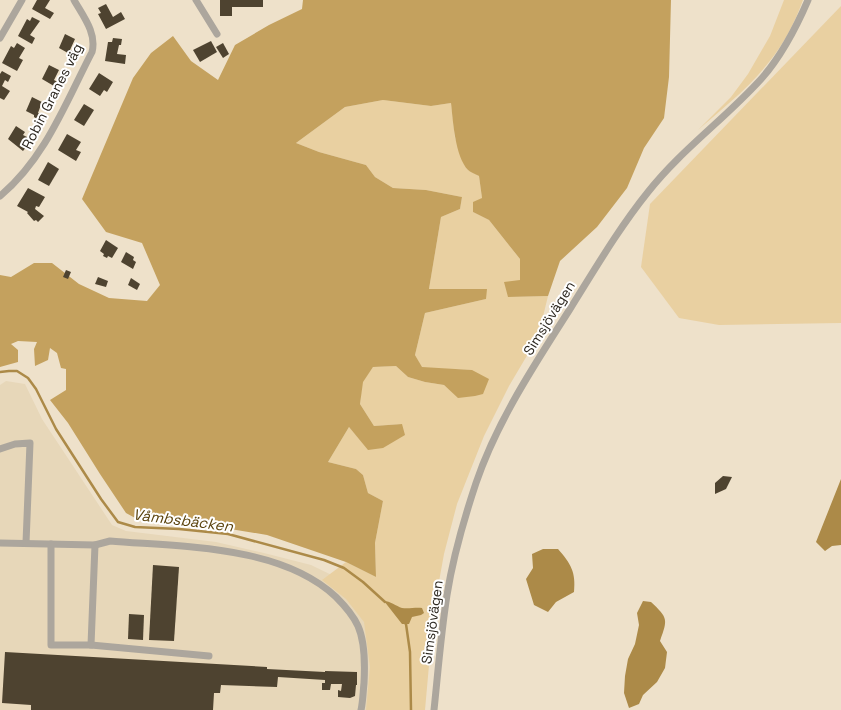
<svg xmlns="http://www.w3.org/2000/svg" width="841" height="710" font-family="'Space Grotesk',sans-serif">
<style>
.built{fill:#e7d7b9}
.green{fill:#e9d0a1}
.forest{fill:#c4a15e}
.water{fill:#ac8a48}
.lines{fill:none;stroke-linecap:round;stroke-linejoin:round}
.stream{stroke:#ac8a48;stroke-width:2.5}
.building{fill:#4e4330}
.minor{stroke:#aca69d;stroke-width:7}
.labels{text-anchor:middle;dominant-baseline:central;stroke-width:4;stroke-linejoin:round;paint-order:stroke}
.street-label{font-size:14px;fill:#2b261e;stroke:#fff}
.water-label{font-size:15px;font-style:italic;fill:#5b430d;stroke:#fff}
</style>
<rect width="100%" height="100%" fill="#eee1ca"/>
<path class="built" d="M6 381 25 384 42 419 112 525 126 531 216 542 264 553 311 565 342 580 381 616 374 710H0V385Z"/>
<g class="green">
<path d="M784 0H803C795 22 784 44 769 62 749 88 722 109 698 130L731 97 748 74 770 36Z"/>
<path d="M841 6V323L719 325 679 318 641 267 650 204Z"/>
<path d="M383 100 431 106 451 103 455 138 468 170 479 176 482 198 473 212 489 220 520 259V280L508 297 548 296 538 337 509 386 484 436 457 504 444 554 434 609 425 710H366L370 667 364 622 346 599 322 580 346 562 376 577 375 543 383 501 368 493 363 475 356 469 328 462 349 427 368 449 402 424 374 426 360 404 362 382 373 367 396 366 408 377 425 382 444 385 458 397 472 370 422 368 415 355 425 313 486 299V289H429L441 217 460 209 462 197 426 190 393 188 375 177 366 165 319 152 296 143 345 107Z"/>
</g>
<path class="forest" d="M303 0H671L669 77 664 118 644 148 627 188 597 227 560 261 548 296 508 297 504 282 520 280V259L489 220 473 212V202L482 198 479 176C475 174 470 172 468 170 455 156 453 121 451 103L431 106 383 100 345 107 296 143 319 152 366 165 375 177 393 188 426 190 462 197 460 209 441 217 429 289H487L486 299 425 313 415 355 422 367 472 370 489 379 483 394 475 396 458 398 444 385 425 382 408 377 396 366 373 367 363 382 360 404 374 426 402 424 405 435 383 448 368 450 349 427 328 462 356 469 363 475 368 493 383 501 375 543 376 577 346 562 267 535 200 524 137 519 126 513 100 474 68 423 50 400 66 390V369L61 368 57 353 50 348 48 360 35 366 34 349 37 342 18 341 11 344 18 350V362L0 367V275L11 277 34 263H52L79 284 109 298 147 301 160 285 142 243 106 232 82 199 133 78 151 53 173 36 191 61 218 80 235 45 269 25 302 9Z"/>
<g class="water">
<path d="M841 479V545L832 546 825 551 816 542Z"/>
<path d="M543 549H558C571 564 576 572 574 592L556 602 548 612 534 605 526 579 533 568 532 554Z"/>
<path d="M384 601C390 601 396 606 402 608 409 609 416 607 422 608L424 613 421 615 412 617 409 624H402Z"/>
<path d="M643 601 651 602C668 618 668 619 660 641L667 652 665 668 657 682 643 695 639 704 629 708 624 693 625 676 628 659 635 644 639 625 637 613Z"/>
</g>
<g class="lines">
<g class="stream">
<path d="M0 372 9 371H17L28 378 36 389 56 429 101 499 118 522 135 527 179 529 228 534 324 560 344 568 363 582 385 602"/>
<path d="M404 622 406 624 410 652 411 710"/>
</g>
</g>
<g class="building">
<path d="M37 0H50L45 8 54 13 50 19 32 9Z"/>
<path d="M220 0H263V7H232V16H220Z"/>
<path d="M106 4 113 17 121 12 125 19 106 29 98 14 101 13 98 8Z"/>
<path d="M32 17 40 21 30 35 35 38 32 44 18 36 27 19 30 21Z"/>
<path d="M65 34 75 39 70 50 77 53 75 57 59 48Z"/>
<path d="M113 38 122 39 121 45H119L117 54 126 55 125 64 105 61 108 42H112Z"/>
<path d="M211 41 217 52 200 62 193 50Z"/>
<path d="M17 43 25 48 19 58 23 60 17 71 2 63 11 46 14 48Z"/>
<path d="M223 43 229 54 223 58 216 47Z"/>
<path d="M49 65 59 70 54 80 61 84 59 89 42 79Z"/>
<path d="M2 71 11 76 8 82 5 80 2 86 10 91 4 100 0 98V74Z"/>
<path d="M99 73 113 82 107 92 104 90 100 96 89 89Z"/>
<path d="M32 97 42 102 38 113 45 117 42 122 34 117V115L26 111Z"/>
<path d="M84 104 94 110 84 126 74 120Z"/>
<path d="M16 126 25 132 23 135 27 137 23 144 27 146 23 151 8 139Z"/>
<path d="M67 134 81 142 76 150 81 152 76 161 58 150Z"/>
<path d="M48 162 59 169 49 186 38 180Z"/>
<path d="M28 188 45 197 39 207 36 206 35 209 44 216 38 222 36 220 34 221 27 213 28 212 17 206Z"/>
<path d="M106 240 118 248 112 258 108 256 107 258 103 256 104 254 100 251Z"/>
<path d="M126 252 134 257 133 260 136 262 133 269 121 262Z"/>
<path d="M66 270 71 272 68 279 63 277Z"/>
<path d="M98 277 108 281 106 287 95 284Z"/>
<path d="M131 278 140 284 137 290 128 285Z"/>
<path d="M723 476 732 477 726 489 715 494V483Z"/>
<path d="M153 565 179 567 174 641 149 640Z"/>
<path d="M129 614 144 615 143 640 128 639Z"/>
<path d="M5 652 267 667V669L325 672V671L357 672V685H356L355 696 350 698 338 697V690L341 691 342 684H331L330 690H322V683H325V680L278 677 277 687 221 685 220 693H214L213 710H31V705L2 703Z"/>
</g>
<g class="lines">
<g class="minor">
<path d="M196 0 217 34"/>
<path d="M0 38 22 0"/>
<path d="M0 196C45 159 66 102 92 52 97 33 83 16 74 0"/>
<path d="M0 449 15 444 30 443 26 543"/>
<path d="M0 543 95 545 110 541C181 547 281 545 336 597 344 605 353 615 358 626 365 642 365 665 364 683 363 692 363 701 361 710"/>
<path d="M51 544V645H91L95 545"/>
<path d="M91 645 209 656"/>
<path d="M434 710C438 672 441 633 447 595 453 557 464 519 476 483 497 421 535 364 570 309 595 269 619 228 648 192 681 150 726 118 762 78 782 55 796 28 808 0"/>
</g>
</g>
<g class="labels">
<g class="street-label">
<text transform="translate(52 96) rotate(-63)">Robin Granes väg</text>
<text transform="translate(549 318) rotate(-58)">Simsjövägen</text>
<text transform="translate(432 622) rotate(-82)">Simsjövägen</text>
</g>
<g class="water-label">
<text transform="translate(183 520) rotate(7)">Våmbsbäcken</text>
</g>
</g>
</svg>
